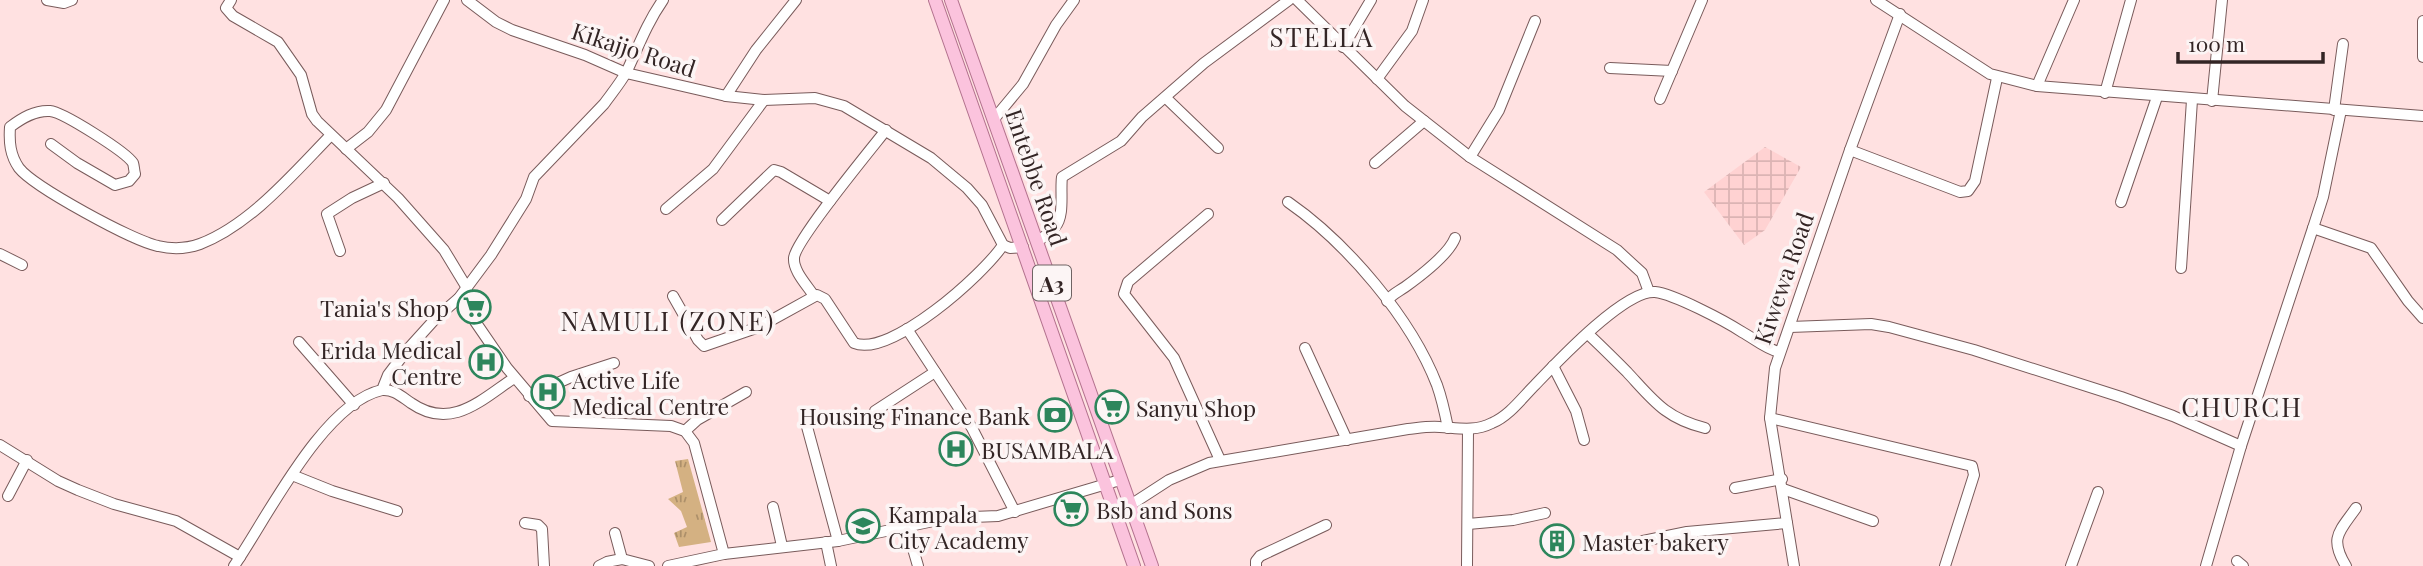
<svg xmlns="http://www.w3.org/2000/svg" width="2423" height="566" font-family="'Playfair Display',serif">
<style>
.industrial{fill:url(#industrial-grid)}
.park{fill:url(#park-tufts)}
.lines{fill:none;stroke-linecap:round;stroke-linejoin:round}
.minor-casing{stroke:#795b5b;stroke-width:12}
.major-casing{stroke:#b3728e;stroke-width:14}
.minor{stroke:#fff;stroke-width:10}
.major{stroke:#fbc3dd;stroke-width:12}
.labels{text-anchor:middle;dominant-baseline:central;stroke-width:7;stroke-linejoin:round;paint-order:stroke}
.shield{fill:#fcf5f5;stroke:#6f6363;stroke-width:2}
.shield-label{font-size:21px;font-weight:bold;fill:#332525}
.street-label{font-size:23px;fill:#332525;stroke:#fcf5f5}
.poi-label{font-size:23px;fill:#332525;stroke:#fcf5f5;text-anchor:start}
.quarter-label{font-size:26px;letter-spacing:2px;fill:#332525;stroke:#fcf5f5}
</style>
<defs>
<pattern id="industrial-grid" width="8" height="8" patternUnits="userSpaceOnUse" patternTransform="scale(1.75)"><rect width="8" height="8" fill="#ffd2d2"/><path d="M0 4h8M4 0v8" fill="none" stroke="#dbb4b4"/></pattern>
<pattern id="park-tufts" width="24" height="20" patternUnits="userSpaceOnUse" patternTransform="scale(1.75)"><rect width="24" height="20" fill="#d4b182"/><path d="M3 7l-1-3M5 7V3M7 7l1-3M15 17l-1-3M17 17v-4M19 17l1-3" fill="none" stroke="#ad906a"/></pattern>
</defs>
<rect width="100%" height="100%" fill="#ffe1e1"/>
<path class="industrial" d="M1765 147 1801 167 1765 230 1744 245 1704 192Z"/>
<path class="park" d="M688 459 711 542 679 547 674 533 687 527 681 511 668 499 683 492 675 461Z"/>
<g class="lines">
<defs>
<g id="minor">
<path d="M47 0 64 3 72 0"/>
<path d="M231 0 226 8 233 16 278 42 301 75 312 114 317 121 398 198 444 250 467 288"/>
<path d="M467 0 496 22 512 30 585 55 626 73 726 96 764 100 815 98 844 106 931 158 967 188 982 205 1003 245 1010 248 1023 247"/>
<path d="M1297 0 1405 106 1470 157 1617 250 1642 273 1649 292"/>
<path d="M1876 0 1990 74 2037 86 2423 116"/>
<path d="M2423 21V57"/>
<path d="M1343 47 1371 0"/>
<path d="M1610 68 1672 71"/>
<path d="M1377 79 1412 31 1423 0"/>
<path d="M2037 86 2074 0"/>
<path d="M2105 93 2131 0"/>
<path d="M726 96 756 50 796 0"/>
<path d="M1166 98 1218 148"/>
<path d="M1660 99 1702 0"/>
<path d="M2212 101 2222 0"/>
<path d="M2334 110 2343 44"/>
<path d="M994 119 1023 84 1056 25 1074 0"/>
<path d="M51 144 77 163 115 185 129 181 135 174C134 170 134 166 133 163 126 152 63 112 50 111 35 110 22 118 10 127 9 142 10 155 19 168 34 187 133 241 158 246 171 249 186 249 200 244 250 225 293 174 330 136"/>
<path d="M346 149 368 132 386 110 444 0"/>
<path d="M1850 150 1960 192 1968 191 1975 181 1997 78"/>
<path d="M1470 157 1499 110 1535 21"/>
<path d="M1375 163 1424 121"/>
<path d="M1288 202C1347 243 1411 318 1437 385 1442 399 1445 413 1448 428"/>
<path d="M2121 202 2157 97"/>
<path d="M666 209 713 169 764 100"/>
<path d="M1208 214 1128 282 1124 294 1174 358 1220 460"/>
<path d="M722 220 774 170 781 172 830 201"/>
<path d="M2313 228 2323 197 2341 110"/>
<path d="M1037 242C1043 237 1050 233 1055 227 1065 216 1060 191 1062 177L1121 141 1142 117 1204 63 1289 0"/>
<path d="M340 251 327 214 352 198 384 183"/>
<path d="M0 254 22 265"/>
<path d="M2181 268 2192 100"/>
<path d="M673 296 698 340 704 346 759 327 817 295 825 299 854 343C890 358 983 275 1003 245"/>
<path d="M814 296C807 285 793 271 794 258 795 241 871 149 886 130"/>
<path d="M459 298 507 368 552 421 671 426 685 431 694 443 724 554"/>
<path d="M1387 301C1392 294 1398 292 1405 287 1419 277 1449 254 1455 238"/>
<path d="M1790 327 1871 324 1889 327 1974 350 2121 397 2173 416 2241 446"/>
<path d="M907 329 972 428 1015 512"/>
<path d="M1588 334C1601 346 1614 359 1627 372 1653 400 1665 418 1705 428"/>
<path d="M299 342 354 405"/>
<path d="M1305 348 1347 440"/>
<path d="M1553 366 1576 411 1584 440"/>
<path d="M382 390C394 389 402 397 411 403 451 431 481 400 514 378"/>
<path d="M529 396 571 377 614 363"/>
<path d="M875 411 935 372"/>
<path d="M1770 418 1972 466 1974 475 1945 566"/>
<path d="M806 423 838 541"/>
<path d="M685 431 697 420 746 392"/>
<path d="M0 445 58 481 78 490 114 504 176 521 240 557"/>
<path d="M292 475 332 491 397 511"/>
<path d="M1735 488 1782 479"/>
<path d="M1783 489 1873 521"/>
<path d="M8 496 27 460"/>
<path d="M773 507 782 546"/>
<path d="M1116 517 1132 510V504L1169 480 1209 463 1408 429C1418 428 1429 426 1440 427 1458 428 1474 432 1492 423 1509 416 1522 398 1535 385 1557 362 1624 290 1655 292 1674 294 1725 321 1742 332 1755 339 1764 348 1779 352"/>
<path d="M525 523 538 525 542 529 544 566"/>
<path d="M1468 524 1513 520 1545 513"/>
<path d="M907 528 918 566"/>
<path d="M615 533 622 559 649 566"/>
<path d="M1643 541 1687 532 1787 523"/>
<path d="M826 542 831 566"/>
<path d="M2237 561 2243 566"/>
<path d="M234 566C267 518 323 403 382 390L388 375 407 350 436 318 459 298 491 255 526 199 534 177 604 104C612 93 621 82 627 71 639 45 647 23 663 0"/>
<path d="M599 566 607 562 622 559"/>
<path d="M668 566 724 554 838 541 948 518 998 516 1120 480"/>
<path d="M1256 566V561L1260 556 1326 525"/>
<path d="M1467 566 1468 430"/>
<path d="M1794 566 1770 418 1775 368 1850 150 1900 14"/>
<path d="M2071 566 2098 492"/>
<path d="M2206 566 2241 446 2313 228 2371 248 2408 301 2423 318"/>
<path d="M2346 566C2329 538 2339 532 2356 508"/>
</g>
<g id="major">
<path d="M935 0 1134 566"/>
<path d="M951 0 1152 566"/>
</g>
</defs>
<use href="#minor" class="minor-casing"/>
<use href="#major" class="major-casing"/>
<use href="#minor" class="minor"/>
<use href="#major" class="major"/>
</g>
<defs>
<symbol id="supermarket-ring" viewBox="-11 -11 22 22"><circle r="9.5" fill="#fcf5f5" stroke="#2d865c" stroke-width="1.5"/><path d="M-6-5.5h2.5l.6 2H6L4.5 2H-2.5L-4.4-4H-6ZM-1.5 3.2a1.3 1.3 0 1 0 .1 0ZM3 3.2a1.3 1.3 0 1 0 .1 0Z" fill="#2d865c"/></symbol>
<symbol id="hospital-ring" viewBox="-11 -11 22 22"><circle r="9.5" fill="#fcf5f5" stroke="#2d865c" stroke-width="1.5"/><path d="M-5-5h3v3.5h4V-5h3V5h-3V1.5h-4V5h-3Z" fill="#2d865c"/></symbol>
<symbol id="bank-ring" viewBox="-11 -11 22 22"><circle r="9.5" fill="#fcf5f5" stroke="#2d865c" stroke-width="1.5"/><path d="M-6-4H6V4H-6ZM0-2.3a2.3 2.3 0 1 0 0 4.6a2.3 2.3 0 1 0 0-4.6Z" fill="#2d865c"/></symbol>
<symbol id="school-ring" viewBox="-11 -11 22 22"><circle r="9.5" fill="#fcf5f5" stroke="#2d865c" stroke-width="1.5"/><path d="M0-5L7-2L0 1L-7-2ZM-4 1L0 2.5L4 1V4Q0 6-4 4Z" fill="#2d865c"/></symbol>
<symbol id="building-ring" viewBox="-11 -11 22 22"><circle r="9.5" fill="#fcf5f5" stroke="#2d865c" stroke-width="1.5"/><path d="M-4-6H4V6H1V3H-1V6H-4ZM-2.5-4.3h1.7v1.8h-1.7ZM.8-4.3h1.7v1.8H.8ZM-2.5-1h1.7V.8h-1.7ZM.8-1h1.7V.8H.8Z" fill="#2d865c"/></symbol>
</defs>
<g fill-rule="evenodd">
<use href="#supermarket-ring" x="455" y="288" width="38" height="38"/>
<use href="#hospital-ring" x="467" y="343" width="38" height="38"/>
<use href="#hospital-ring" x="529" y="373" width="38" height="38"/>
<use href="#supermarket-ring" x="1093" y="388" width="38" height="38"/>
<use href="#bank-ring" x="1036" y="396" width="38" height="38"/>
<use href="#hospital-ring" x="937" y="430" width="38" height="38"/>
<use href="#supermarket-ring" x="1052" y="490" width="38" height="38"/>
<use href="#school-ring" x="844" y="507" width="38" height="38"/>
<use href="#building-ring" x="1538" y="522" width="38" height="38"/>
</g>
<g class="labels">
<rect class="shield" x="1033" y="265.5" width="38" height="35" rx="5"/>
<g class="shield-label">
<text x="1052" y="283">A3</text>
</g>
<g class="street-label">
<text transform="translate(634 49) rotate(18)">Kikajjo Road</text>
<text transform="translate(1037 177) rotate(71)">Entebbe Road</text>
<text transform="translate(1783 278) rotate(-71)">Kiwewa Road</text>
</g>
<g class="poi-label">
<text x="449" y="307" text-anchor="end">Tania's Shop</text>
<text x="462" y="349" text-anchor="end">Erida Medical<tspan x="462" dy="26">Centre</tspan></text>
<text x="572" y="379">Active Life<tspan x="572" dy="26">Medical Centre</tspan></text>
<text x="1136" y="407">Sanyu Shop</text>
<text x="1030" y="415" text-anchor="end">Housing Finance Bank</text>
<text x="981" y="449">BUSAMBALA</text>
<text x="1096" y="509">Bsb and Sons</text>
<text x="888" y="513">Kampala<tspan x="888" dy="26">City Academy</tspan></text>
<text x="1582" y="541">Master bakery</text>
</g>
<g class="quarter-label">
<text x="1322" y="36">STELLA</text>
<text x="668" y="320">NAMULI (ZONE)</text>
<text x="2242" y="406">CHURCH</text>
</g>
</g>
<path d="M2178 52v10h145v-10" fill="none" stroke="#332525" stroke-width="3.5"/>
<text x="2188" y="52" font-size="21" fill="#332525" stroke="#fcf5f5" stroke-width="5" paint-order="stroke">100 m</text>
</svg>
